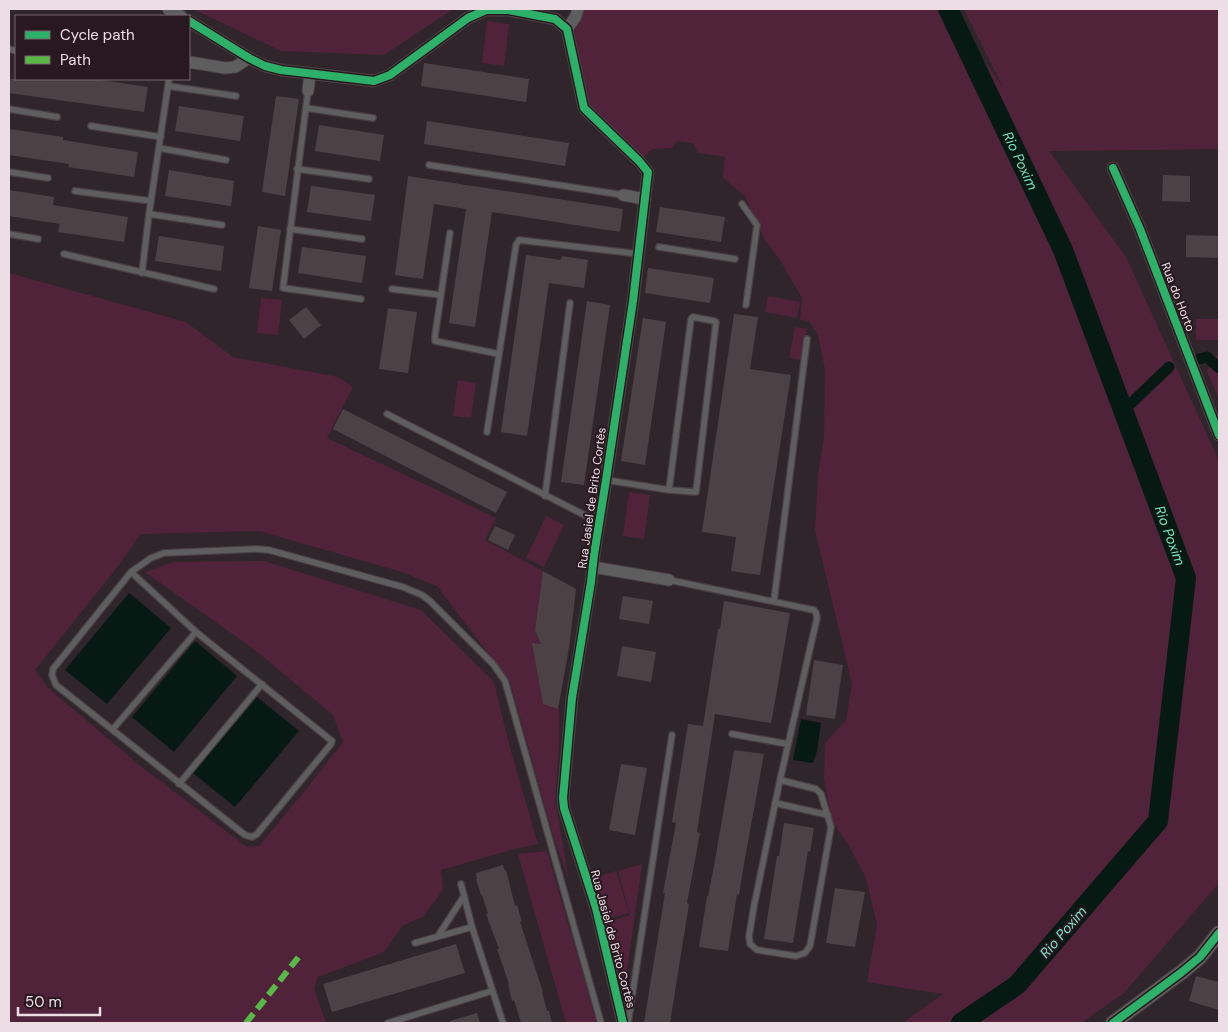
<svg xmlns="http://www.w3.org/2000/svg" width="1228" height="1032" font-family="'DM Sans',sans-serif">
<style>
.green{fill:#50233a}
.water{fill:#061913}
.lines{fill:none;stroke-linecap:round;stroke-linejoin:round}
.canal{stroke:#061913;stroke-width:11}
.river{stroke:#061913;stroke-width:20}
.building{fill:#4c4246}
.service-casing{stroke:#494044;stroke-width:8}
.minor-casing{stroke:#494044;stroke-width:13}
.tertiary-casing{stroke:#494044;stroke-width:16}
.service{stroke:#5f5e5f;stroke-width:5.5}
.minor{stroke:#5f5e5f;stroke-width:11}
.tertiary{stroke:#5f5e5f;stroke-width:14}
.quiet{stroke:#58b947;stroke-width:6;stroke-dasharray:12 6;stroke-linecap:butt}
.cycleway-casing{stroke:#2a1820;stroke-width:11}
.cycleway{stroke:#2db169;stroke-width:8}
.labels{text-anchor:middle;dominant-baseline:central;stroke-width:4;stroke-linejoin:round;paint-order:stroke}
.street-label{font-size:12px;fill:#ecdee4;stroke:#2a1820}
.water-label{font-size:14px;font-style:italic;fill:#7ae6c1;stroke:#2a1820}
</style>
<rect width="100%" height="100%" fill="#30252a"/>
<g class="green">
<path d="M193 9H453L384 55 281 51Z"/>
<path d="M582 9H947L1003 87 964 9H1219V149L1049 151 1126 257 1219 461V883L1124 993 1081 1023H903L943 994 867 982 877 925 866 878 848 844 833 823 824 779 825 743 846 720 852 684 815 530 818 475 824 437 825 370 818 335 809 321 800 320 802 298 780 260 765 240 745 196 723 178 725 157 698 153 693 143 677 141 672 148 652 149 639 161 590 115 572 27Z"/>
<path d="M487 21 509 24 504 66 482 63Z"/>
<path d="M9 273 186 322 233 357 338 377 353 387 327 438 496 518 485 540 543 571 535 630 541 644 543 704 559 709V748L555 800 569 880 553 835 510 682 437 586 402 572 259 531 141 534 115 570 35 670 47 687 143 768 247 847 259 846 308 787 343 742 333 715 255 650 145 572 173 562 264 561 421 610 494 682 510 748 538 844 518 848 441 870 443 890 423 917 403 925 384 952 318 977 314 989 326 1023H9Z"/>
<path d="M768 296 800 302 797 318 765 312Z"/>
<path d="M261 298 282 300 278 335 257 333Z"/>
<rect x="1196" y="319" width="23" height="21"/>
<path d="M795 327 807 329 801 360 789 358Z"/>
<path d="M1216 355H1219V400L1207 371Z"/>
<path d="M458 380 476 383 471 418 453 416Z"/>
<path d="M629 492 650 495 644 539 623 536Z"/>
<path d="M546 516 564 525 544 567 526 558Z"/>
<path d="M547 851 597 1023H566L518 854Z"/>
<path d="M642 864 624 991 605 923 630 915 618 871Z"/>
<path d="M616 871 629 913 607 919 594 878Z"/>
</g>
<g class="water">
<path d="M129 593 171 628 107 704 65 670Z"/>
<path d="M195 641 237 676 174 752 132 717Z"/>
<path d="M257 697 299 731 235 807 193 773Z"/>
<path d="M801 719 821 723 817 751 813 763 793 760Z"/>
</g>
<g class="lines">
<g class="canal">
<path d="M1199 359 1207 357 1219 368"/>
<path d="M1123 411 1169 367"/>
</g>
<path class="river" id="s1" d="M948 9 1063 250 1186 578 1158 821 1017 985 961 1023"/>
</g>
<g class="building">
<path d="M424 63 529 79 526 102 421 86Z"/>
<path d="M9 79H94L148 87 144 112 9 93Z"/>
<path d="M276 96 299 99 285 196 262 192Z"/>
<path d="M179 106 244 116 240 141 175 131Z"/>
<path d="M427 121 569 143 565 166 424 144Z"/>
<path d="M319 125 384 135 380 161 315 151Z"/>
<path d="M9 129 63 137V140L138 152 134 177 68 167 69 164 9 155Z"/>
<path d="M169 170 234 181 231 206 165 196Z"/>
<path d="M1163 175 1190 176V202L1162 201Z"/>
<path d="M408 176 623 209 620 232 492 212 475 327 449 323 466 209 434 204 423 279 395 275Z"/>
<path d="M311 186 375 195 371 221 307 212Z"/>
<path d="M9 190 54 197 53 205 128 217 124 242 58 232 60 224 9 216Z"/>
<path d="M660 207 725 217 721 242 656 232Z"/>
<path d="M258 226 281 230 272 291 249 288Z"/>
<path d="M1186 235 1219 236V258L1186 257Z"/>
<path d="M159 236 224 246 221 271 155 261Z"/>
<path d="M302 247 366 256 362 283 298 273Z"/>
<path d="M526 255 561 260 562 256 588 260 584 288 549 283 527 436 501 432Z"/>
<path d="M648 268 714 278 710 303 645 293Z"/>
<path d="M587 301 610 305 584 485 561 482Z"/>
<path d="M306 307 321 325 304 339 289 320Z"/>
<path d="M388 308 417 312 408 373 379 369Z"/>
<path d="M734 314 758 317 750 369 791 375 760 575 731 571 736 537 702 532Z"/>
<path d="M643 318 666 322 645 465 621 461Z"/>
<path d="M343 409 507 492 496 513 333 429Z"/>
<path d="M495 526 515 535 508 550 488 540Z"/>
<path d="M543 571 576 589 569 648 558 709 543 704 532 643 541 644 535 630Z"/>
<path d="M623 596 653 601 649 624 619 619Z"/>
<path d="M724 601 790 613 776 696 771 723 715 714 697 832 700 833 687 903 689 904 670 1023H644L665 893H663L676 823 672 822 688 724 703 726 718 629H720Z"/>
<path d="M622 646 656 652 651 682 617 676Z"/>
<path d="M814 660 843 665 835 719 806 715Z"/>
<path d="M734 750 764 754 744 864 739 895 737 894 728 951 699 947 707 896H708L714 866Z"/>
<path d="M621 764 647 768 635 835 609 830Z"/>
<path d="M784 823 814 828 810 852 808 851 793 943 764 939 777 856H779Z"/>
<path d="M503 865 505 871 506 870 515 906 517 905 522 922H520L543 992H542L547 1011H549L552 1023H521L514 1000 512 1001 508 984H509L497 949H499L486 914H488L482 895H481L476 879H477L476 873Z"/>
<path d="M835 888 865 892 855 947 826 943Z"/>
<path d="M456 944 465 973 332 1012 323 984Z"/>
<path d="M1196 976 1219 982V1010L1189 1001Z"/>
<path d="M477 1013 480 1023H451L450 1021Z"/>
</g>
<g class="lines">
<defs>
<g id="service">
<path d="M9 49 16 51"/>
<path d="M168 86 236 96"/>
<path d="M308 91 283 288 361 299"/>
<path d="M306 108 373 118"/>
<path d="M9 109 57 117"/>
<path d="M91 126 161 137"/>
<path d="M159 148 226 160"/>
<path d="M429 165 623 195"/>
<path d="M297 169 369 179"/>
<path d="M9 172 48 178"/>
<path d="M75 191 151 201"/>
<path d="M742 204 757 225 746 305"/>
<path d="M149 214 222 225"/>
<path d="M290 229 362 239"/>
<path d="M450 233 435 336V341L499 354"/>
<path d="M9 234 38 239"/>
<path d="M659 247 735 259"/>
<path d="M64 254 214 289"/>
<path d="M142 273 149 214 169 79"/>
<path d="M392 289 441 295"/>
<path d="M387 414 600 523"/>
<path d="M487 432 516 245 519 240 639 254"/>
<path d="M606 480 669 490 696 492 716 322 714 321 693 317 691 319 669 490"/>
<path d="M545 496 570 303"/>
<path d="M131 572 196 632 332 741 331 744 257 834 252 837 245 835 56 685 52 675 53 669 131 572 151 558 164 553 256 549 269 550 403 587 422 595 430 601 493 664 505 681 601 1023"/>
<path d="M669 580 814 610 816 613 817 618 780 780 754 906 749 936 750 944 757 950 796 956 805 953 810 946 831 827 821 794 816 789 780 780"/>
<path d="M774 601 807 339"/>
<path d="M113 729 196 632"/>
<path d="M732 734 788 744"/>
<path d="M179 784 262 684"/>
<path d="M775 803 828 815"/>
<path d="M461 884 472 927 503 1023"/>
<path d="M438 936 464 896"/>
<path d="M415 943 472 927"/>
<path d="M388 1023 492 991"/>
<path d="M628 1023 672 735"/>
</g>
<g id="minor">
<path d="M168 9 181 16"/>
<path d="M189 21 249 58 265 66 281 70 374 81 390 75 468 18 486 10H508L555 19 567 29 584 108 639 161 648 172 633 301 606 480 594 555 591 582 572 698 563 798 564 808 596 908 623 1023"/>
<path d="M567 29 576 16 578 9"/>
<path d="M189 62 225 68 235 67 249 58"/>
<path d="M308 91 310 74"/>
<path d="M1113 168 1140 229 1219 435"/>
<path d="M623 195 645 199"/>
<path d="M593 567 669 580"/>
</g>
<path id="tertiary" d="M1113 1023 1182 972 1200 957 1219 933"/>
</defs>
<use href="#service" class="service-casing"/>
<use href="#minor" class="minor-casing"/>
<use href="#tertiary" class="tertiary-casing"/>
<use href="#service" class="service"/>
<use href="#minor" class="minor"/>
<use href="#tertiary" class="tertiary"/>
<path class="quiet" d="M246 1023 301 954"/>
<defs>
<g id="cycleway">
<path d="M189 21 249 58 265 66 281 70 374 81 390 75 468 18 486 10H508L555 19 567 29 584 108 639 161 648 172 633 301 606 480 594 555 591 582 572 698 563 798 564 808 596 908 623 1023"/>
<path d="M1113 168 1140 229 1219 435"/>
<path d="M1113 1023 1182 972 1200 957 1219 933"/>
</g>
</defs>
<use href="#cycleway" class="cycleway-casing"/>
<use href="#cycleway" class="cycleway"/>
</g>
<g class="labels">
<g class="street-label">
<text transform="translate(1178 297) rotate(69)">Rua do Horto</text>
<text transform="translate(592 498) rotate(-82)">Rua Jasiel de Brito Cortês</text>
<text transform="translate(613 939) rotate(75)">Rua Jasiel de Brito Cortês</text>
</g>
<g class="water-label">
<text stroke="none"><textPath href="#s1" startOffset="168">Rio Poxim</textPath></text>
<text stroke="none"><textPath href="#s1" startOffset="572">Rio Poxim</textPath></text>
<text transform="translate(1063 932) rotate(-49)">Rio Poxim</text>
</g>
</g>
<rect width="1228" height="1032" fill="none" stroke="#ecdee4" stroke-width="20"/>
<rect x="15" y="15" width="175" height="65" fill="#2a1820" stroke="#78676e"/>
<rect x="25" y="31" width="25" height="8" fill="#2db169" stroke="#78676e"/>
<text x="60" y="40" font-size="15" fill="#ecdee4">Cycle path</text>
<rect x="25" y="56" width="25" height="8" fill="#58b947" stroke="#78676e"/>
<text x="60" y="65" font-size="15" fill="#ecdee4">Path</text>
<path d="M18 1007v8h82v-8" fill="none" stroke="#ecdee4" stroke-width="2.5"/>
<text x="25" y="1007" font-size="15" fill="#ecdee4" stroke="#2a1820" stroke-width="4" paint-order="stroke">50 m</text>
</svg>
